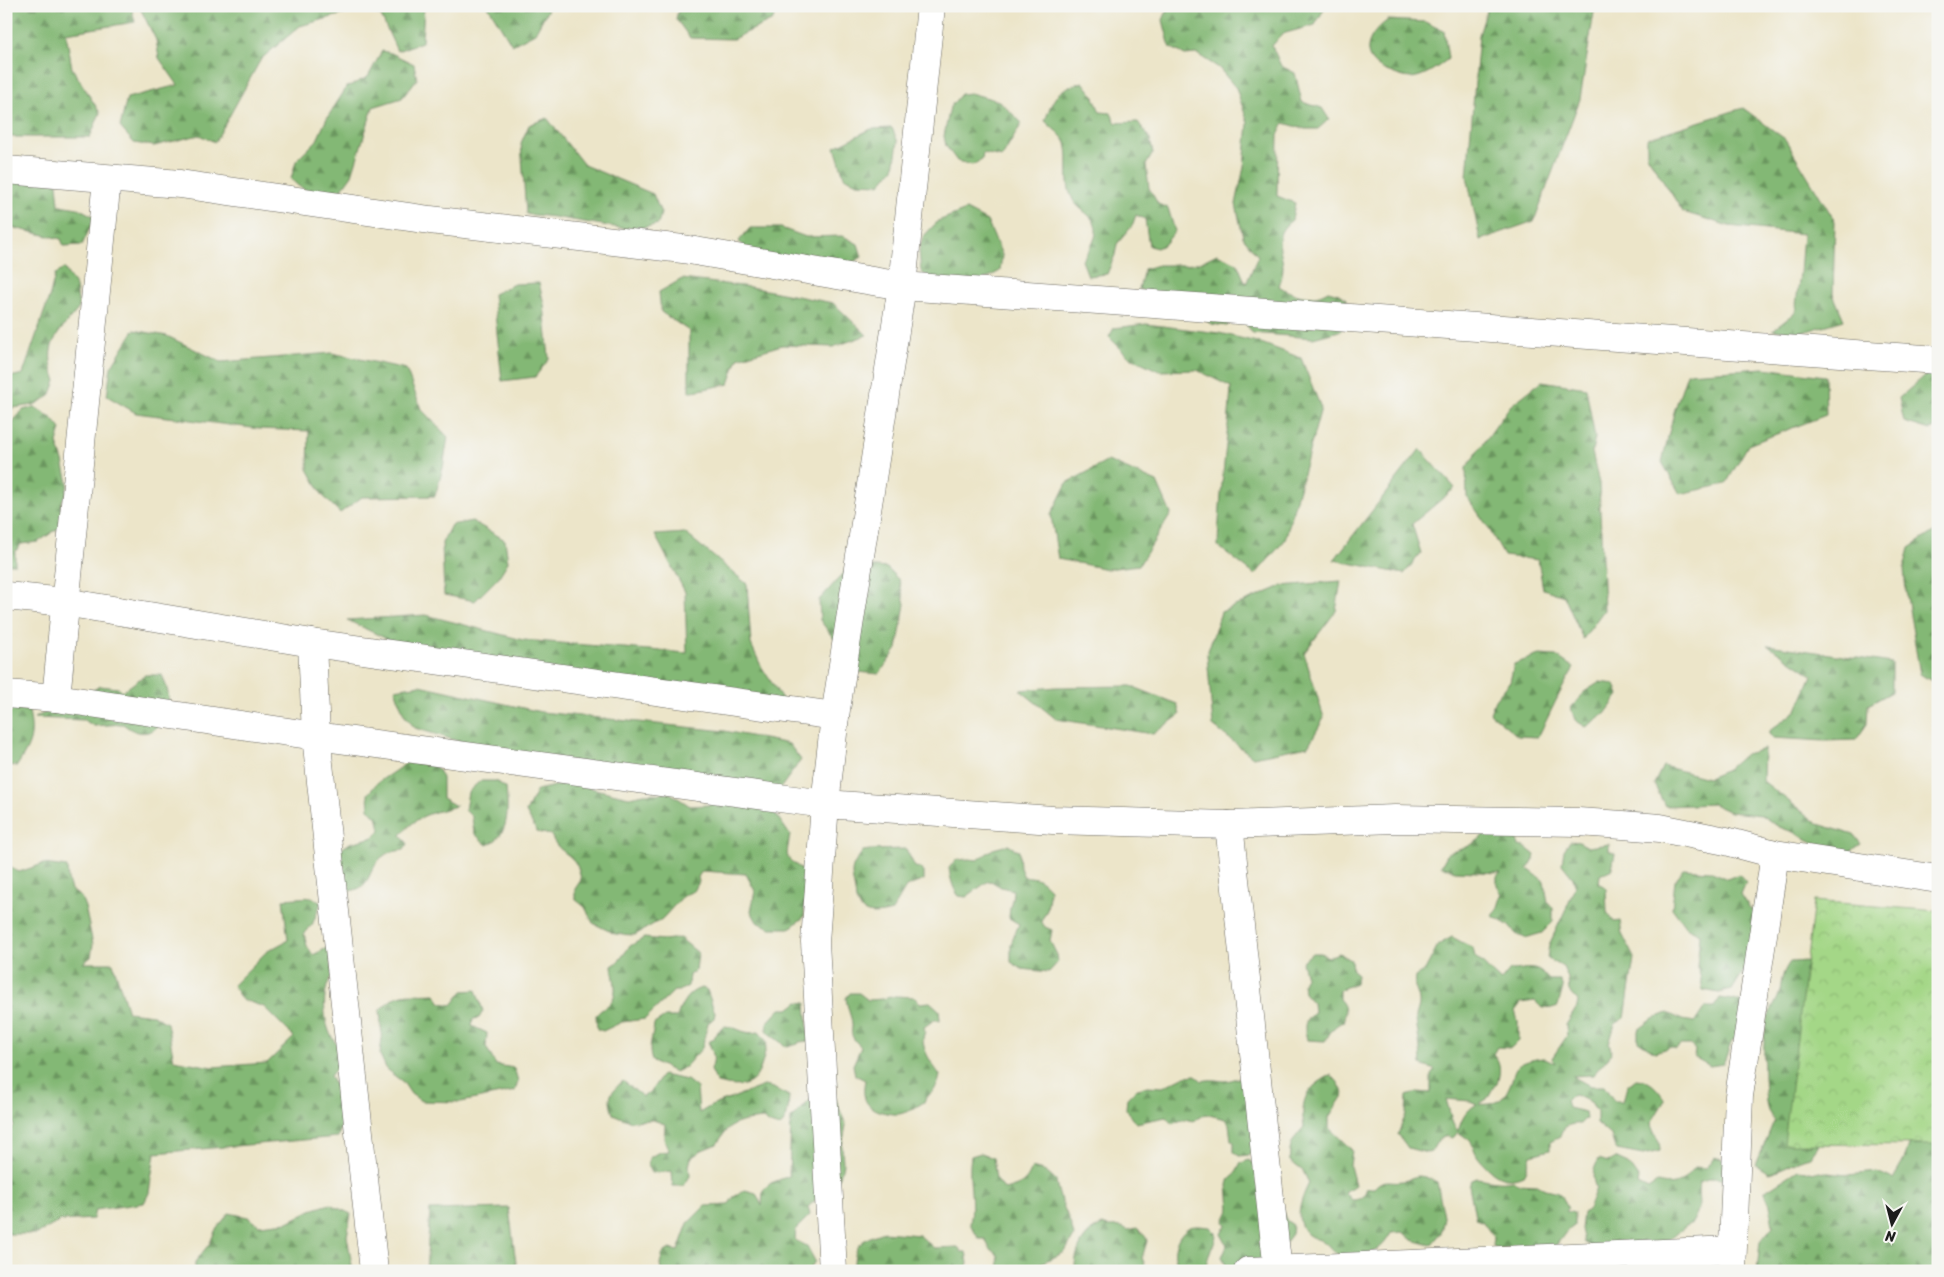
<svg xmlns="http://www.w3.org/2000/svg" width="1944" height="1277" font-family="Sriracha,sans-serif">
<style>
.forest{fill:url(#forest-firs);stroke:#506a48;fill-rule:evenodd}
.park{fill:url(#park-crowns);stroke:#607a52}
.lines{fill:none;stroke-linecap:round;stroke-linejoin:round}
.minor-casing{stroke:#656259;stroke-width:29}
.minor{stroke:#fff;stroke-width:28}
</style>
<defs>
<pattern id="forest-firs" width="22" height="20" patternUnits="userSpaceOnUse" patternTransform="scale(1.25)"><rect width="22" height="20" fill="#83b874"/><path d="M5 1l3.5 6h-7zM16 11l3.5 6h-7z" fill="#6a955e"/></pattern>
<pattern id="park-crowns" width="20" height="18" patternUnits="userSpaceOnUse" patternTransform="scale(1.25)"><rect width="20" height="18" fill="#a4d787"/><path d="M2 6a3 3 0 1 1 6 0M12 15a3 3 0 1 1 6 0" fill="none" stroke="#8db874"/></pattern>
</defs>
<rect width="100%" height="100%" fill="#f6f6f2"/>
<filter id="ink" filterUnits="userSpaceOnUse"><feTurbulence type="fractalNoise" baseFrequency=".02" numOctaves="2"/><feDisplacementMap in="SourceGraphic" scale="10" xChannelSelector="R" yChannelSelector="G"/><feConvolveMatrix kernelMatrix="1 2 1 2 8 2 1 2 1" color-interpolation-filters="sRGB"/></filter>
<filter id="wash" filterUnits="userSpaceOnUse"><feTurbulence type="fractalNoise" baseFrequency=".0096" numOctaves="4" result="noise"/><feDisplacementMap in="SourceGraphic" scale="20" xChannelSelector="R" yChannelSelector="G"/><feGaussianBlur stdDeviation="1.12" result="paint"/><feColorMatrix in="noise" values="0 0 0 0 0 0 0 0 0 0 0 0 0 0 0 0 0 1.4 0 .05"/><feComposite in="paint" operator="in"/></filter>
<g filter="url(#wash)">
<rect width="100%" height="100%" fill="#ece5c9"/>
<g class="forest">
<path d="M6 6H131L135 22 66 33 72 68 100 113 90 137H6Z"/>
<path d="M139 6H424L422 42 397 51 381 16 365 8 300 26 261 59 215 142 199 135 154 146 134 143 120 127 127 98 178 85 159 58 156 40Z"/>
<path d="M488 6H548L547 11 535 33 512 45Z"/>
<path d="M679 6H777L773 20 733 39 690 38 676 19Z"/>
<path d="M1169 6H1324L1323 11 1315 25 1282 34 1272 46 1281 66 1295 73 1302 102 1322 108 1329 119 1318 129H1305L1284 123 1278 135 1277 196 1295 203 1292 220C1272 235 1281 246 1283 266 1283 273 1281 280 1279 286 1294 296 1312 301 1328 291L1339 294 1346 299 1348 324 1339 331 1313 338 1252 333 1245 322 1236 318 1227 326 1211 324 1200 316 1139 289 1144 269 1158 265H1186L1201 262 1217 254 1237 263 1246 284 1258 256 1243 237 1236 204 1244 167 1248 123 1236 88 1219 68 1197 54 1185 55 1170 47 1163 20Z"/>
<path d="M1488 6H1595L1580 99 1534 221 1480 240 1467 176 1479 35Z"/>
<path d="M1388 20 1425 22 1444 31 1448 59C1438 67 1424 77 1411 78 1405 78 1397 75 1392 73 1358 62 1363 38 1388 20Z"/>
<path d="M382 51 391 53 414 64 417 79 402 98 373 107 352 175 342 189C320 192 307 197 291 179L296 161 317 140 327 118 347 87 368 77Z"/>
<path d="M1083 82 1093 95 1100 112 1111 113 1116 123 1138 122 1150 139 1153 153 1146 165 1149 188 1158 204 1168 208 1175 231 1165 244 1157 248 1149 246 1145 219 1136 215 1132 226 1117 244 1115 255 1107 274 1088 276 1082 260C1088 251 1097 240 1096 229 1095 215 1079 211 1073 200 1063 182 1071 162 1066 143 1063 136 1051 127 1045 121 1054 96 1057 89 1083 82Z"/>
<path d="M970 93 999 101 1022 123 1002 157 983 153 982 160 972 165 957 161 946 146 944 136 950 107 961 94Z"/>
<path d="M1743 108 1785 139 1835 221 1833 294 1844 320 1800 333 1773 330 1795 313 1800 273 1803 234 1729 226 1683 212 1647 155V138Z"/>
<path d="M547 118 584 165 653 194 661 213 658 224 633 230 554 217 526 214 521 143 529 125Z"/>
<path d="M892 128 898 142 894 168 880 184 857 183 844 177 835 147 871 129Z"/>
<path d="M6 176 57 183 59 205 78 208 95 217 82 245 64 246 61 239 6 226Z"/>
<path d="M966 210 987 221 1002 255 1000 271 976 284H933L921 271 919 251 923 237 938 221Z"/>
<path d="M750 228H781L806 237 843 236 858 244 862 257 843 268 746 251 739 241Z"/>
<path d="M64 268 76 287 79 308C57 336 42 343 56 381L50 396 34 405 6 409V378L23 374 50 295 55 275Z"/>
<path d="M682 279 750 287 833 303 867 335 833 347 782 345 738 358 729 384 689 392V331L661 312 659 292Z"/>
<path d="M539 283 544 304 549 359 535 377 502 381 493 294 514 284Z"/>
<path d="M1146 324 1219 333 1261 343 1301 358 1321 408 1285 540 1255 575 1218 546C1219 493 1228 440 1231 387L1197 370 1159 371 1128 356 1109 337 1114 328Z"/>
<path d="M134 330 167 336 221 362 332 353 406 369 421 409 448 437 443 468 435 496 362 497 340 513 323 496 308 469 309 431 260 429 136 413 107 396 111 367Z"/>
<path d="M1764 368 1825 376 1826 415 1748 445 1726 484 1680 494 1662 462 1674 412 1687 373Z"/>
<path d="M1927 374 1938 377V427L1930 430 1904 422 1899 398Z"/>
<path d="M1542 381 1586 388 1595 438 1592 452 1599 483 1604 610 1583 639 1564 596 1543 589 1538 560 1504 556 1488 527 1467 497 1466 468 1510 406Z"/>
<path d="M35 407 53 419 61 429 57 443 63 461 68 483 66 494 61 503 63 525 38 542 21 544 15 552V564H6V470L12 427 14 420 23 410Z"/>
<path d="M1420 449 1455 488 1412 524 1421 553 1404 574 1334 560Z"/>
<path d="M1108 461 1157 482 1171 514 1139 565 1107 569 1058 559 1051 515 1067 483Z"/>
<path d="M472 521 505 540 508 562 498 578 475 601 444 595 442 543 451 525Z"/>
<path d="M1938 529V685L1920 674 1906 591 1904 569 1909 548Z"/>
<path d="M685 533 747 584 751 644 761 666 784 702 412 651 347 620 426 615 523 640 687 653 685 592 655 535Z"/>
<path d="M851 565 887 568 899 580 905 604 897 649 879 674 858 672 820 620 819 600Z"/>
<path d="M1341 581 1336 611 1304 653 1324 718 1308 746 1253 757 1213 726 1207 654 1221 612 1282 586Z"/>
<path d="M1768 645 1892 663V692L1868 705 1867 724 1856 740 1825 741 1772 738 1768 732 1797 710 1812 675Z"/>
<path d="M1539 655 1556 656 1574 668C1560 690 1550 714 1538 737L1518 736 1490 713 1495 700 1510 682 1514 664Z"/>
<path d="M145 675H162C165 683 169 692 169 701 166 728 146 743 123 724L94 726 84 720 34 718 86 694 100 686 118 688 123 691Z"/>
<path d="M1600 682 1615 684 1619 695 1605 714 1586 727 1575 720 1571 708 1584 692Z"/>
<path d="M420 685 541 712 725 731 789 744 801 760 776 794 464 743 415 728 404 715 395 689Z"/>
<path d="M1131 686 1177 704 1180 715 1153 734 1056 719 1020 690 1057 687Z"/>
<path d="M13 708 29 711C34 737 31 744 17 766L6 765V711Z"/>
<path d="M1764 749 1763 781 1818 824 1854 835 1861 844 1842 857 1793 832 1779 827 1761 815 1730 812 1713 804 1665 806 1654 784 1663 766 1708 778 1727 770 1745 754Z"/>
<path d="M408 762 436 766 442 778V798L456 806C431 814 419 813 401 835L408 844 404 850C395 851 386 852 379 860 367 872 371 890 347 891V880H342L334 854 350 843 374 837 380 830 378 819 369 809 368 794 377 783Z"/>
<path d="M480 781H496L506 788C508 810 510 836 487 845L474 833 472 817 465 810 468 792Z"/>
<path d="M573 782 586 787 629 797 644 794 670 793 690 806 708 805 720 798 772 809 790 835C785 863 785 855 806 873L804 917 790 928H771L757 922 751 911 755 891 746 874 702 871 698 877 699 882 694 891 684 895 662 919 635 935 615 934 593 923 585 907 575 899V889L581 880C577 850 560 858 551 835L537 832 526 812 537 790Z"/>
<path d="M1487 831 1515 833 1519 846 1525 847 1535 855 1534 859 1528 869 1544 881 1548 902 1553 908V922L1542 933 1525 938 1516 934 1508 925 1492 916 1498 907 1502 894 1497 886V876L1501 873 1455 871 1441 866 1448 853C1465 848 1475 846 1487 831Z"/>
<path d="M1570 841 1579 842 1588 847 1609 844V851L1615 854 1612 869 1600 875 1599 883 1606 888 1607 912 1614 922 1620 921 1622 934 1634 958 1625 1018 1615 1024 1609 1044 1612 1053 1593 1075 1572 1076 1590 1086H1604L1614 1101H1623L1627 1086 1636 1079C1651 1080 1657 1088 1665 1100L1651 1123C1653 1135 1660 1138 1660 1151L1643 1155 1617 1150 1614 1145 1611 1135 1597 1123V1112L1591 1102 1575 1095 1569 1097 1566 1100 1568 1108 1585 1112 1586 1118 1580 1124C1570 1123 1561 1127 1560 1137L1550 1142V1150L1531 1155 1525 1174C1504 1185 1491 1173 1478 1157 1475 1153 1474 1147 1471 1142 1468 1138 1462 1135 1458 1132L1453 1138 1446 1136 1438 1140 1431 1152 1427 1153 1408 1148 1398 1134 1406 1114 1407 1096 1417 1092 1431 1093V1075L1435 1070 1421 1065C1421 1050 1418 1035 1416 1020 1415 1014 1420 1007 1419 1001 1418 991 1413 989 1415 977L1425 970 1438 945 1452 937 1473 948 1475 957C1485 964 1491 973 1501 981L1510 970C1528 970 1535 963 1549 980H1560L1563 988 1558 1006C1547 1010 1543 1010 1535 1001L1521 1003 1515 1011 1518 1021V1041L1511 1048 1497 1047 1493 1054C1502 1063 1500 1073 1497 1084L1494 1086 1487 1099 1479 1104C1499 1106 1505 1098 1512 1080 1513 1076 1514 1071 1516 1068 1520 1062 1537 1058 1545 1058 1548 1059 1551 1061 1555 1063L1552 1058 1567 1036 1566 1025 1577 1007 1578 1001 1569 991 1568 978 1563 967 1547 958 1549 945 1570 900 1575 885 1573 878 1562 864 1564 850ZM1446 1099 1470 1101 1477 1104C1465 1111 1462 1119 1458 1131L1453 1124Z"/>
<path d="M1008 845 1019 851 1020 868 1024 877C1036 876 1042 880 1050 889L1047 910 1041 921 1045 927 1052 930 1050 941 1057 955 1058 962 1049 972 1022 969 1011 962V944L1019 924 1009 918C1009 907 1013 900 1013 890L1001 887 991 881 987 882 966 897 959 896C953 890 950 877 949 868L956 860 969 859 978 860 993 849Z"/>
<path d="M906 849 915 867 920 868 924 872V880L906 887 892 911C881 914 863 918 857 903 855 901 856 895 855 892 851 869 849 871 863 851L870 850Z"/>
<path d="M6 859 11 868 19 872 43 864 67 867 68 880 71 890 81 897 85 907 93 944 91 957 83 963H113L128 1012 153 1015 167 1023 174 1060 212 1067 267 1063 294 1037 264 1007 241 999 233 985 266 952 288 940 283 899 312 897 321 903 312 925 304 933 307 946 313 955 329 947 332 976C320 991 323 1031 337 1044L338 1066 330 1076 337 1090 344 1115 338 1137 155 1153 149 1193 144 1203 95 1210 93 1219 60 1221 37 1234H6V1134L14 1126 7 1099 6 1100Z"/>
<path d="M1684 869 1710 871 1727 879 1739 874 1746 882 1741 894 1749 907 1764 920 1745 969 1732 990 1719 993 1703 990 1700 975 1697 967 1700 934 1686 927 1672 908 1675 880Z"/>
<path d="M644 938 664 940 680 938 698 953 696 970 689 975 688 986 679 991H674L645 1019 622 1022 603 1031 597 1029 596 1015C600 1010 607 1007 611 1002 619 992 613 977 612 966L618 962 630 946Z"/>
<path d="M1312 953H1321L1328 957 1339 953 1351 960 1352 970 1357 974 1356 983 1339 990V999C1346 1006 1346 1012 1343 1022 1334 1025 1330 1033 1325 1041L1307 1040C1304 1025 1303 1023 1314 1012L1313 1003 1304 993 1303 983 1306 977 1302 962Z"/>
<path d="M1807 961 1829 1130 1810 1157C1796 1160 1784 1169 1769 1173L1756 1165 1774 1121C1772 1118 1770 1114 1768 1111 1763 1097 1762 1033 1767 1019 1771 1009 1778 1001 1780 991 1782 979 1782 973 1790 962Z"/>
<path d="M702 988 707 990 715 1013 714 1018 708 1023 702 1048 685 1067 675 1072 652 1061C647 1046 653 1039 654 1024L665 1017H677C681 1004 688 991 702 988Z"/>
<path d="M476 990 483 1011 479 1018 473 1019 472 1026 487 1033 486 1047 496 1065 514 1068 518 1081 515 1091 461 1102 421 1101 411 1094 403 1082 387 1070 380 1055 382 1038 380 1010C401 988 408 996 435 994L441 1003 452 1005 463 991Z"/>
<path d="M850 993H859L868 1000 883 999 895 996 915 997 920 1003 930 1002 939 1010 940 1020H934L924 1027 925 1032C918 1045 932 1064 940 1075 938 1086 935 1091 926 1097L924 1102C917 1106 911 1111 903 1113 898 1115 893 1114 887 1113 867 1110 861 1100 865 1080L855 1075 853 1065 861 1047C845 1031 855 1033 851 1018 849 1011 847 1006 846 998Z"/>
<path d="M1720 998 1734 1000 1745 1004 1744 1032 1732 1041 1723 1064 1710 1066 1694 1057 1695 1050 1691 1045H1681L1676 1049 1670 1047 1655 1052 1638 1041V1030L1653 1019 1668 1013 1682 1020 1695 1022 1705 1007H1714Z"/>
<path d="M798 1002 806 1003 809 1041 799 1042 798 1044 787 1047 767 1032V1023L780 1009H789Z"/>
<path d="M725 1026C741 1028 742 1035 759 1032L767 1042C760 1076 757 1093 717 1083L711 1070C715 1059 714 1053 708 1042L714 1039 716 1033Z"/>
<path d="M662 1075 687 1080 697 1088 699 1113 711 1106 764 1086 773 1088 789 1096C788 1108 789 1120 779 1127L770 1124 763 1119 745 1121 733 1125 725 1132 717 1144 702 1150 691 1158 689 1166 690 1176 684 1186H673L672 1171 652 1173 648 1164 649 1158 659 1152 669 1151 664 1139 665 1124 653 1120 629 1121 613 1114C607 1096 610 1093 623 1081L643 1097 651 1091Z"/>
<path d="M1196 1075 1202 1081C1210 1079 1215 1080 1224 1081 1232 1081 1238 1076 1249 1078L1254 1150 1249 1155 1239 1156 1234 1152V1142L1231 1140 1229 1124 1225 1119 1205 1114 1193 1121 1184 1119 1172 1124 1166 1117 1136 1123 1126 1109 1127 1098 1135 1090 1147 1086 1163 1087 1185 1076Z"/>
<path d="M1331 1075 1337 1081 1344 1094 1329 1117V1128L1352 1150 1350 1166 1355 1185 1345 1192 1352 1200C1361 1200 1364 1196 1367 1188H1374C1384 1177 1390 1183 1403 1181 1408 1181 1409 1178 1414 1177 1421 1174 1430 1179 1437 1182L1444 1217 1441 1233 1431 1245 1412 1240 1403 1232 1391 1233C1381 1252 1368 1257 1347 1255 1343 1254 1338 1255 1336 1253 1331 1250 1329 1245 1324 1242 1319 1239 1311 1238 1307 1234 1292 1220 1302 1198 1309 1183L1303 1171 1290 1161C1288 1146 1294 1138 1304 1127 1300 1100 1306 1088 1331 1075Z"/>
<path d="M834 1095 846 1125 842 1146 843 1164 840 1177 808 1207 810 1215 796 1229 795 1240 807 1246 815 1261 809 1271H661L660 1264 663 1253 670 1249 678 1251 688 1223 705 1206 728 1205 735 1195 745 1190 756 1193 762 1206 763 1190 771 1183 789 1176 791 1119 814 1096Z"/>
<path d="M1938 1126V1271H1900L1872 1267 1857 1271H1757L1760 1242 1773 1226 1770 1205 1764 1192 1798 1170 1848 1175 1877 1172 1893 1179 1903 1162 1912 1138Z"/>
<path d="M981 1153 993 1158 996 1179 1005 1190C1021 1185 1026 1184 1032 1168L1046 1172 1056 1181C1059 1202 1070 1217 1074 1236L1065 1252 1024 1271H1014L999 1267 998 1255 990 1249 985 1239H979L970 1224C975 1201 967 1179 971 1156Z"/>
<path d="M1714 1157 1729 1161 1726 1179 1711 1178 1699 1182C1696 1203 1704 1202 1692 1223 1682 1227 1675 1237 1666 1242L1592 1247 1584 1242 1581 1229 1583 1213 1588 1209 1596 1188C1591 1177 1593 1169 1599 1159L1608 1162 1615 1158 1628 1164 1639 1179 1638 1184 1648 1189 1657 1183C1677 1188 1682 1182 1694 1167L1706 1168Z"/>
<path d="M1249 1160 1260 1169 1287 1221 1293 1225 1292 1234 1264 1271H1228L1222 1257 1227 1245 1221 1234 1226 1225 1224 1221 1230 1208 1228 1185 1230 1178 1236 1173 1241 1163Z"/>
<path d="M1477 1178C1493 1180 1497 1183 1513 1180L1518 1184 1537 1185 1545 1189 1558 1192 1562 1196 1568 1209 1566 1211 1574 1213V1226L1566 1232 1555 1247 1496 1248 1493 1246 1494 1238 1483 1222 1476 1219 1475 1216 1469 1185 1472 1180Z"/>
<path d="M330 1204 351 1214 347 1236 353 1271H195V1262L210 1243 215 1231 229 1213 248 1217 259 1225 288 1222 311 1210Z"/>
<path d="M509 1208 517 1271H426L430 1210Z"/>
<path d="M1103 1225C1111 1230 1117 1223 1128 1230L1137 1228 1145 1236 1147 1241 1142 1258 1146 1267 1144 1271H1075C1074 1252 1084 1231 1103 1225Z"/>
<path d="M1199 1226 1210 1227 1216 1233C1215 1246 1213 1243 1210 1253 1207 1259 1208 1263 1203 1269 1198 1269 1192 1270 1187 1269 1167 1264 1174 1237 1188 1228 1191 1226 1196 1226 1199 1226Z"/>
<path d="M884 1232 919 1235 934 1248 958 1247 962 1252H966L968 1263 965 1271H854C853 1245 861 1239 884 1232Z"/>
<path d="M1657 1260 1667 1267 1686 1271H1586L1588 1268Z"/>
</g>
<path class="park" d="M1814 901 1938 911V1145L1784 1144Z"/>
</g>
<g filter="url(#ink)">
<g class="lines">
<defs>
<g id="minor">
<path d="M6 170 180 184 430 220 683 249 902 286 1938 360"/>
<path d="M6 596 64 602 312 643 835 716"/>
<path d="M312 643 316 736 374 1271"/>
<path d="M6 694 56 698 316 736 825 804 1053 820 1229 825 1395 819 1578 822 1623 825 1660 828 1726 841 1775 854 1938 879"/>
<path d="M56 698 107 179"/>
<path d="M1229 825 1278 1271"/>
<path d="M833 1271 815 942 825 804 835 716 902 286 931 6"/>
<path d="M1248 1271 1732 1250"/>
<path d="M1732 1271 1739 1096 1775 854"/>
</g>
</defs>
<use href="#minor" class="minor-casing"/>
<use href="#minor" class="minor"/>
</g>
</g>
<rect width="1944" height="1277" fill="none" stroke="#f6f6f2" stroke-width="25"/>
<g transform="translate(1892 1224) rotate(187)" stroke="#f6f6f2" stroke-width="4" paint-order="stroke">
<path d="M0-4L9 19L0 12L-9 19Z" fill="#1c1c1c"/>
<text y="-8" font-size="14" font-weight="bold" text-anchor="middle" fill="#1c1c1c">N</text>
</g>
</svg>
